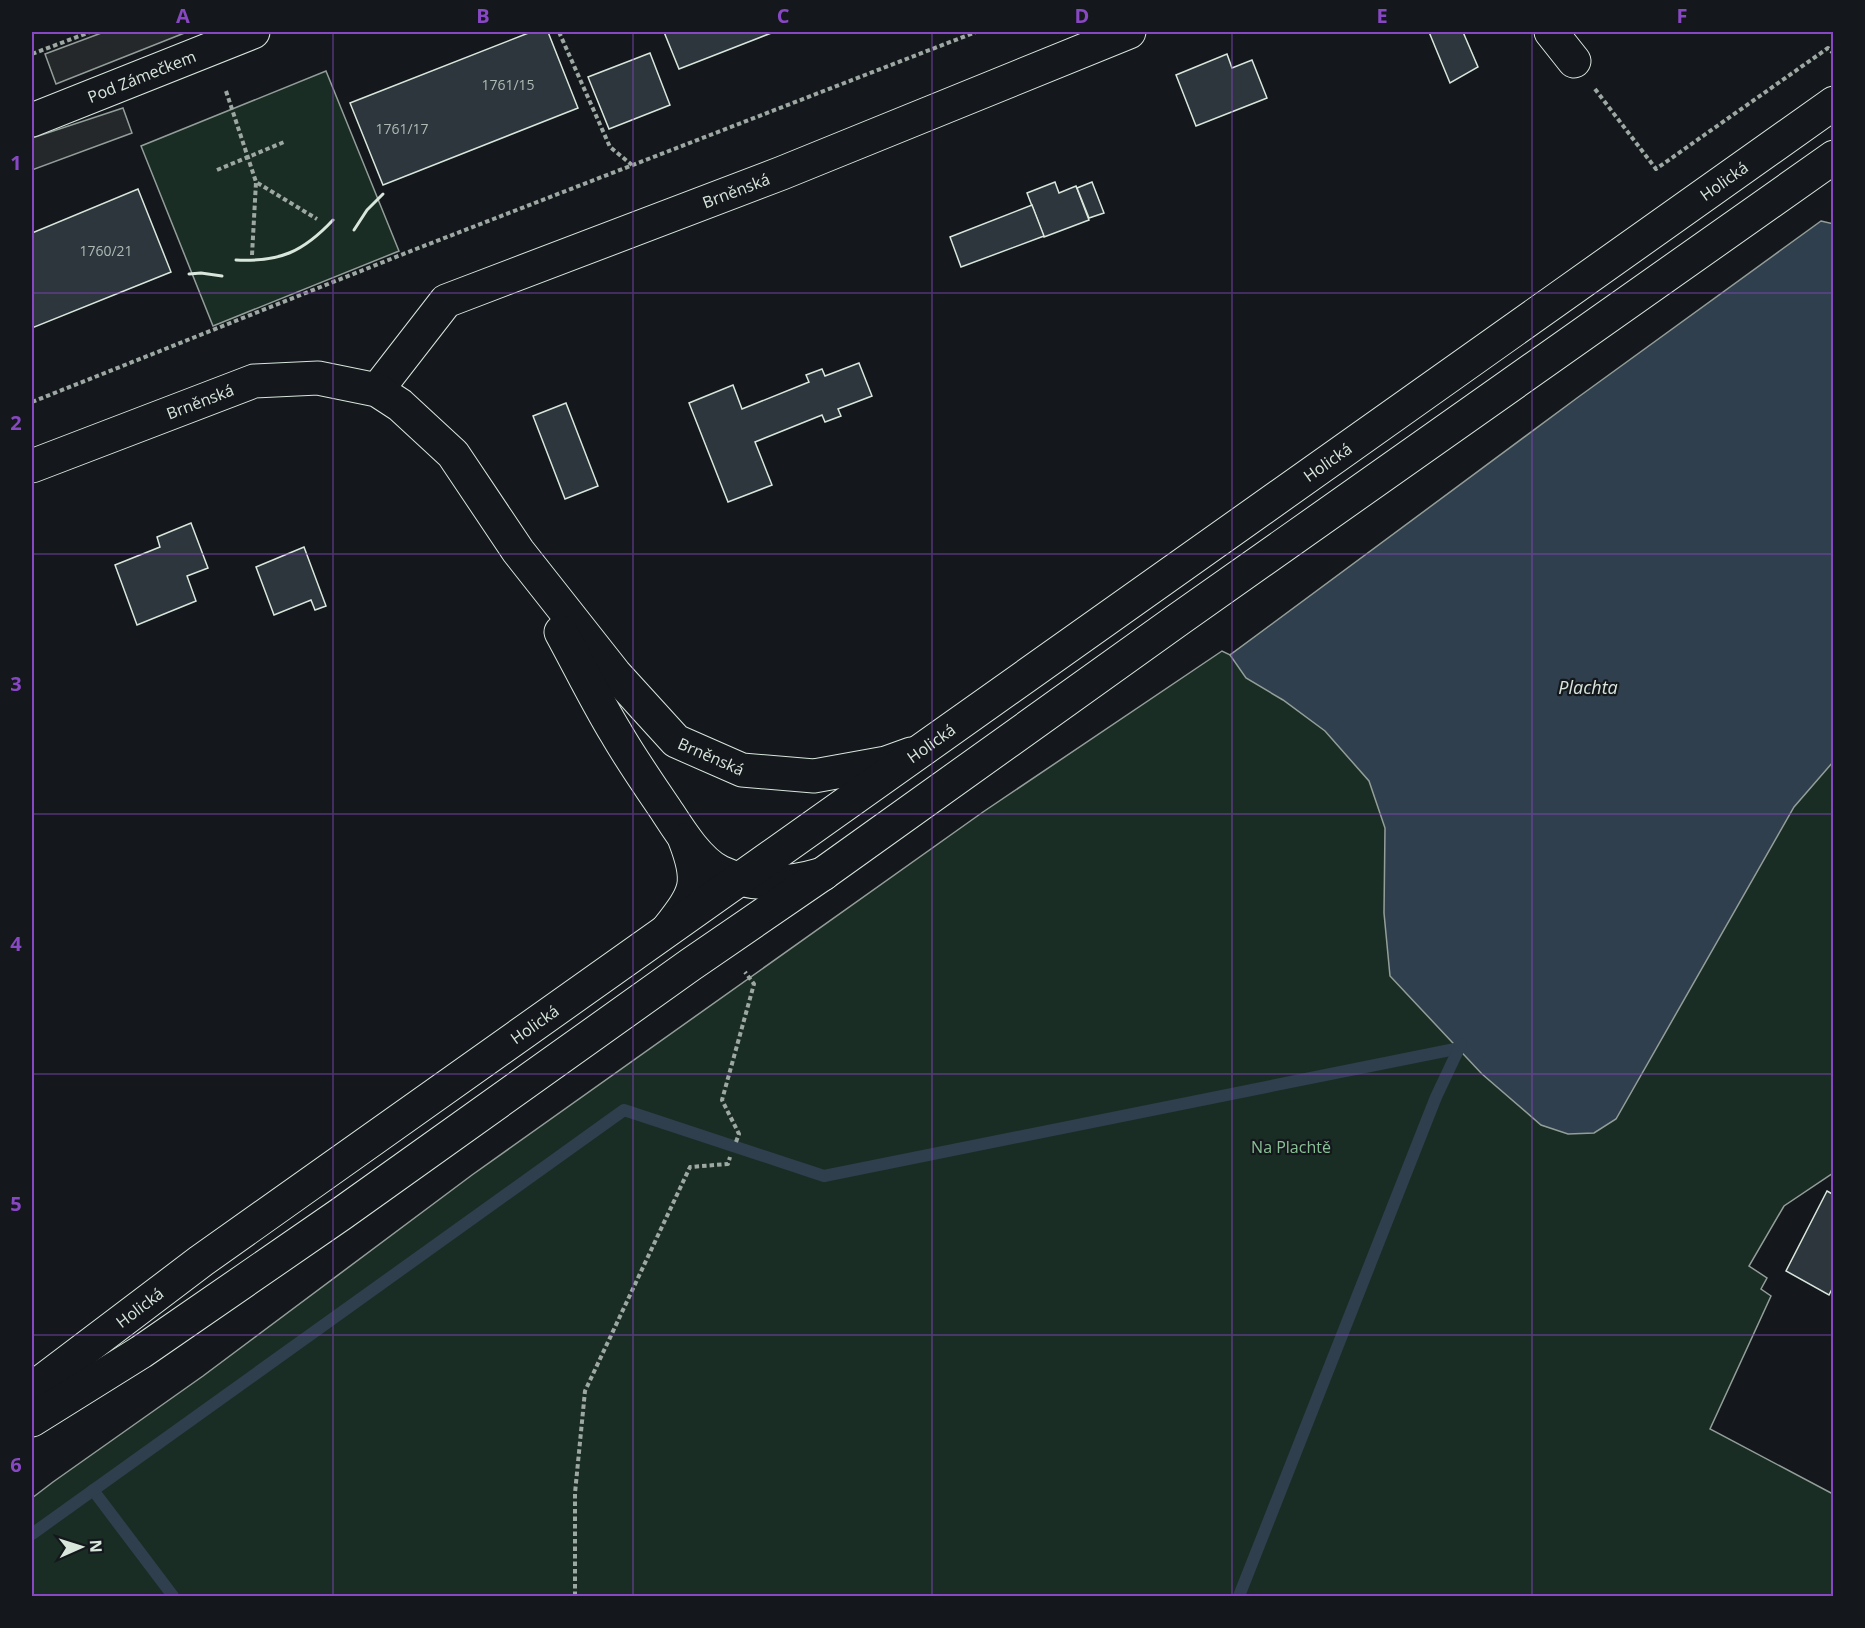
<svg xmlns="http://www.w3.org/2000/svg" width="1865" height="1628" font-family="'Open Sans',sans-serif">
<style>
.green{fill:#1a2d24;stroke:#939e99;stroke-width:1.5}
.parking{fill:#24282b;stroke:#939e99;stroke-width:1.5}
.water{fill:#2f3f4d;stroke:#939e99;stroke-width:1.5}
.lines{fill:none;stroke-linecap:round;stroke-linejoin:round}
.stream{stroke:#2f3f4d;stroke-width:12}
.building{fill:#2c363c;stroke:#d8e6dc;stroke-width:1.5}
.minor-casing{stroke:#d8e6dc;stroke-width:35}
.major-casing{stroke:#d8e6dc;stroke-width:35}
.path{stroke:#9da8a2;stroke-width:4;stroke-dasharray:4.5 3;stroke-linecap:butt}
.minor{stroke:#14181c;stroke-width:33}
.major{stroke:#14181c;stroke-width:33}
.wall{stroke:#d8e6dc;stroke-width:3}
.grid{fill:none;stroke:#8948c3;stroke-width:1.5;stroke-opacity:0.55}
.labels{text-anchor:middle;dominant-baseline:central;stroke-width:4.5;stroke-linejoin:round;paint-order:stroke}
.number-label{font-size:14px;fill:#adbab4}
.street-label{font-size:16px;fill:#d8e6dc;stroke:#14181c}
.park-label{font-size:16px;fill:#8ac095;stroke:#14181c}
.water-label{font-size:18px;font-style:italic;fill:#d8e6dc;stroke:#14181c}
.neatline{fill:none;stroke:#8948c3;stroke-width:2}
.grid-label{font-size:20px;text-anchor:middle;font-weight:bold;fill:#8948c3}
</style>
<rect width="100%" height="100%" fill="#14181c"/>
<g class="green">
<path d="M326 71 399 251 213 326 141 146Z"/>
<path d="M1833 235V1173L1784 1206 1749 1266 1767 1278 1761 1289 1771 1296 1710 1429 1833 1494V1596H32V1498L53 1482 203 1376 472 1175 983 812 1222 651 1230 655Z"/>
</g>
<g class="parking">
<path d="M104 32H187L56 84 45 54Z"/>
<path d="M123 108 132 133 32 170V138Z"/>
</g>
<path class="water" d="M1821 221 1834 224 1833 762 1794 807 1616 1119 1594 1133 1568 1134 1541 1125 1482 1074 1390 976 1384 913 1385 828 1369 781 1325 731 1283 700 1246 678 1230 655 1577 398Z"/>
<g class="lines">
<g class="stream">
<path d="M93 1490 173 1596"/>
<path d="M32 1534 624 1110 824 1176 1460 1048"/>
<path d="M1239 1596 1436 1097 1461 1044"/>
</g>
</g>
<g class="building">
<path d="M531 32H548L578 108 383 185 350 103Z"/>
<path d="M664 32H774L679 69Z"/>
<path d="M1429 32H1463L1478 67 1450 83Z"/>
<path d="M650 53 670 105 609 129 588 77Z"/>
<path d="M1227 54 1232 68 1252 60 1267 98 1196 126 1176 75Z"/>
<path d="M1055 182 1059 193 1076 186 1089 220 1044 237 1027 193Z"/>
<path d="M1092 182 1104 213 1089 218 1077 188Z"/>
<path d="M138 189 171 272 32 328V233Z"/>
<path d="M1032 205 1044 236 961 267 950 237Z"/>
<path d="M859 363 872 396 838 409 841 416 825 422 822 415 755 442 772 485 728 502 689 403 733 385 742 409 809 382 806 375 822 369 825 376Z"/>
<path d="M566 403 598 486 565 499 533 416Z"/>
<path d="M191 523 208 568 187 576 196 601 137 625 115 565 160 547 157 537Z"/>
<path d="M304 547 326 606 315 610 311 600 274 615 256 567Z"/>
<path d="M1827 1191 1834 1195V1285L1829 1295 1786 1271Z"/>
</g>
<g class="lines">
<defs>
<g id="minor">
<path d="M1551 32 1574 61"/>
<path id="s1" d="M32 120 253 32"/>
<path id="s2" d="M377 390 446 301 782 173 1129 32"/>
<path id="s3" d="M32 466 254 381 318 378 377 390 400 405 453 454 518 551 615 674 676 741 742 770 814 776 886 763 911 754"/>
<path d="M561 632C579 665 596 700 616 733 631 759 649 785 666 810 679 830 698 861 720 872 753 888 789 884 823 874"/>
<path d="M668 929C696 893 702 884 685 840"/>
</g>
<g id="major">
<path id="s4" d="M32 1389 201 1261 1834 103"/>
<path d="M32 1420 141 1352 341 1214 690 965 824 873 1179 619 1834 157"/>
</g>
</defs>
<use href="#minor" class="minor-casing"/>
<use href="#major" class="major-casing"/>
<g class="path">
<path d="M559 32 610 147 632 165"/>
<path d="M32 54 90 32"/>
<path d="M1595 89 1656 169 1828 48 1834 54"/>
<path d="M226 91 256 182 317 219"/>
<path d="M217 170 284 142"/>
<path d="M252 255 256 182"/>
<path d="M32 402 416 249 976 32"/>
<path d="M736 1142 739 1134 722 1100 754 984 745 972"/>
<path d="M575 1596V1493L585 1391 690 1167 728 1164 730 1157"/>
</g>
<use href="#minor" class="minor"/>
<use href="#major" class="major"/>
<g class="wall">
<path d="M354 230 367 210 383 194"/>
<path d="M236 260C280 262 303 252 333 220"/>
<path d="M189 274 201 273 222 276"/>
</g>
</g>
<path class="grid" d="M333 32V1596M633 32V1596M932 32V1596M1232 32V1596M1532 32V1596M32 293H1834M32 554H1834M32 814H1834M32 1074H1834M32 1335H1834"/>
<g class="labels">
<g class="number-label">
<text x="508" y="84">1761/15</text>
<text x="402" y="128">1761/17</text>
<text x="106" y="250">1760/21</text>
</g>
<g class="street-label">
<text stroke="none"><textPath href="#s1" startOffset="118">Pod Zámečkem</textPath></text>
<text stroke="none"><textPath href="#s4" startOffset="2079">Holická</textPath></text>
<text stroke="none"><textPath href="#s2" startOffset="423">Brněnská</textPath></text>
<text stroke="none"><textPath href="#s3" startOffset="180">Brněnská</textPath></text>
<text stroke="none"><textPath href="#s4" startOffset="1593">Holická</textPath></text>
<text stroke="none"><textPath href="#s4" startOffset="1107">Holická</textPath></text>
<text stroke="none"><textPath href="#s3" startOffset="864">Brněnská</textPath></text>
<text stroke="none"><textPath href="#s4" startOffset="621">Holická</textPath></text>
<text stroke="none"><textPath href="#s4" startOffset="135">Holická</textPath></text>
</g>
<g class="park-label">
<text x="1291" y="1147">Na Plachtě</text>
</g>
<g class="water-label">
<text x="1588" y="687">Plachta</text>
</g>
</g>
<rect width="1865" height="1628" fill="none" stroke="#14181c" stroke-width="66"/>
<g transform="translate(81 1547) rotate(87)" stroke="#14181c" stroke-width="4.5" paint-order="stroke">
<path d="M0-4.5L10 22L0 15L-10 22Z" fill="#d8e6dc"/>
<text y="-9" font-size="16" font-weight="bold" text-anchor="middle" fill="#d8e6dc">N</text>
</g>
<rect x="33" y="33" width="1799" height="1562" class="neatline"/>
<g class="grid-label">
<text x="183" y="23">A</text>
<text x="483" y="23">B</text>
<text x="783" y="23">C</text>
<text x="1082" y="23">D</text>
<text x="1382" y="23">E</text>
<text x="1682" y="23">F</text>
<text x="16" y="170">1</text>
<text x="16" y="430">2</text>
<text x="16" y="691">3</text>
<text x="16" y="951">4</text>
<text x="16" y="1211">5</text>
<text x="16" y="1472">6</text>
</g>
</svg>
